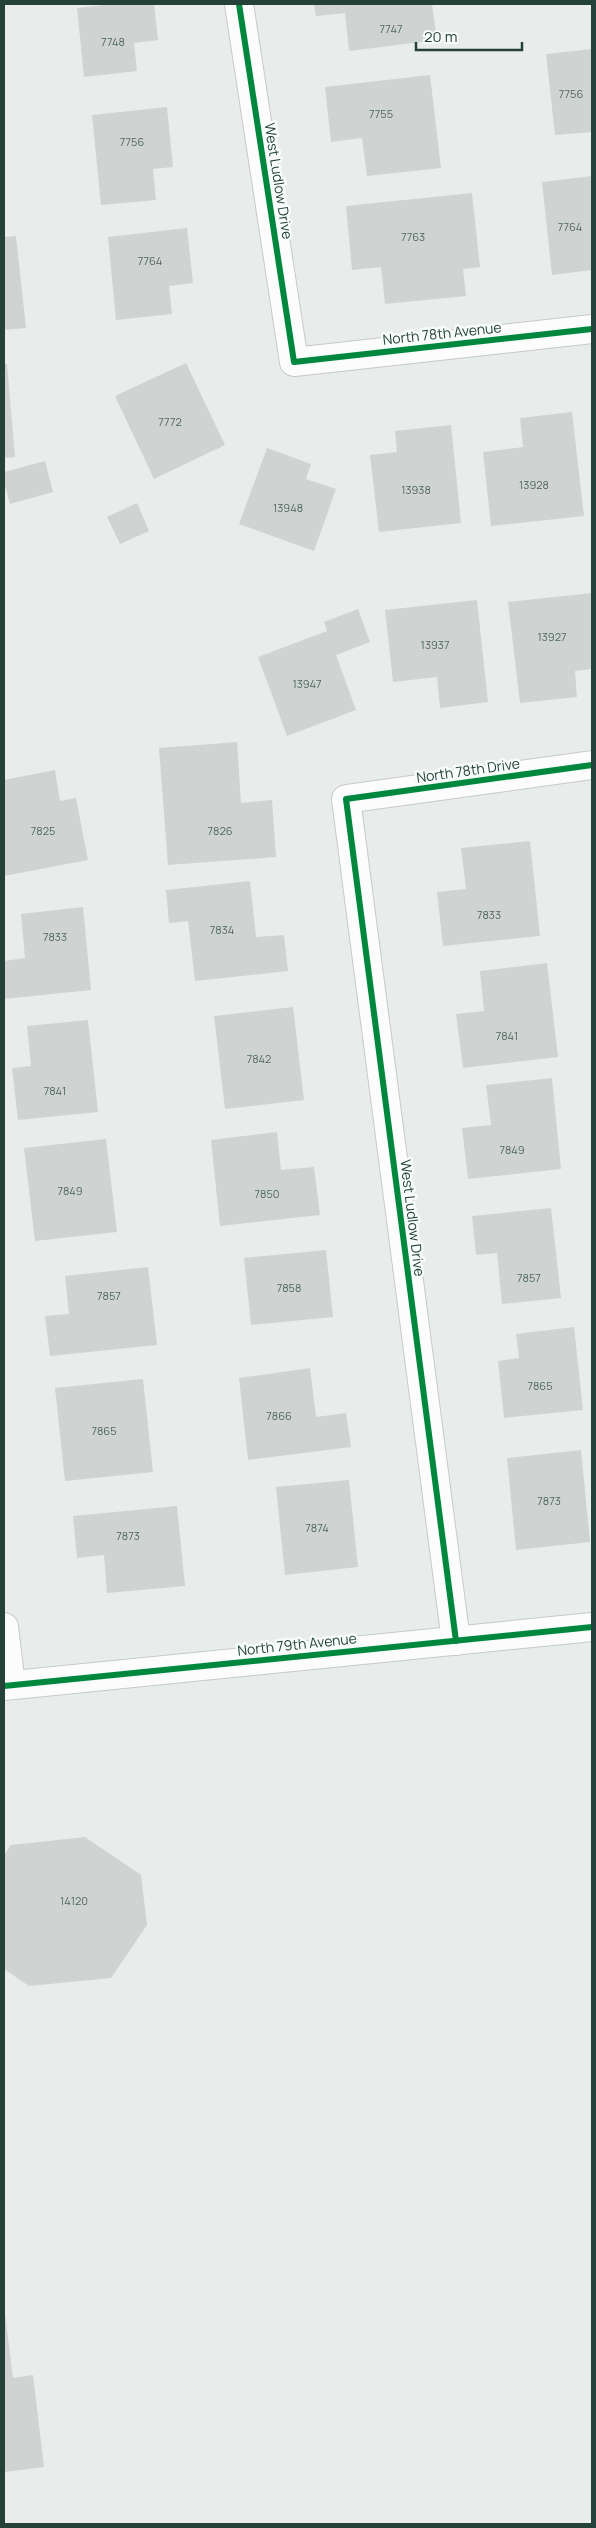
<svg xmlns="http://www.w3.org/2000/svg" width="596" height="2528" font-family="Manrope,sans-serif">
<style>
.building{fill:#cfd4d2}
.lines{fill:none;stroke-linecap:round;stroke-linejoin:round}
.street-casing{stroke:#c5cac8;stroke-width:30}
.secondary-casing{stroke:#c3cbc8;stroke-width:30}
.street{stroke:#fcfcfc;stroke-width:28}
.secondary{stroke:#fcfcfc;stroke-width:28}
.cycleway-casing{stroke:#f7fbf9;stroke-width:9}
.cycleway{stroke:#00873e;stroke-width:6}
.labels{text-anchor:middle;dominant-baseline:central;stroke-width:5;stroke-linejoin:round;paint-order:stroke}
.number-label{font-size:11px;fill:#506761}
.street-label{font-size:14px;fill:#24423a;stroke:#f7fbf9}
</style>
<rect width="100%" height="100%" fill="#e8edeb"/>
<g class="building">
<path d="M114 4H154L158 40 134 43 137 71 84 77 77 8Z"/>
<path d="M314 4H432L437 40 349 51 345 13 316 16Z"/>
<path d="M592 49V132L555 135 546 54Z"/>
<path d="M430 75 441 168 367 176 362 138 331 142 325 87Z"/>
<path d="M167 107 173 167 153 169 156 200 101 205 92 115Z"/>
<path d="M592 176V270L552 275 542 182Z"/>
<path d="M472 193 480 267 463 269 466 296 385 304 381 267 352 270 346 206Z"/>
<path d="M187 228 193 283 169 286 172 314 116 320 108 237Z"/>
<path d="M16 236 26 328 4 330V237Z"/>
<path d="M186 363 225 445 154 479 115 396Z"/>
<path d="M4 364H7L15 457 4 458Z"/>
<path d="M572 412 584 516 491 526 483 452 523 447 520 418Z"/>
<path d="M451 425 461 523 379 532 370 455 397 452 395 431Z"/>
<path d="M267 448 311 464 306 479 336 489 314 551 239 524Z"/>
<path d="M45 461 53 492 10 504 4 482V472Z"/>
<path d="M137 503 149 531 120 544 107 517Z"/>
<path d="M592 593V669L575 671 577 697 520 703 508 602Z"/>
<path d="M477 600 488 702 440 708 437 677 393 682 385 610Z"/>
<path d="M358 609 370 642 336 655 356 710 287 736 258 657 327 631 324 622Z"/>
<path d="M237 742 241 803 272 800 276 857 168 865 159 748Z"/>
<path d="M55 770 60 801 76 798 88 860 4 876V780Z"/>
<path d="M530 841 540 936 443 946 437 892 466 889 461 848Z"/>
<path d="M250 881 256 937 284 935 288 971 195 981 188 921 169 923 166 890Z"/>
<path d="M83 907 91 990 4 999V961L25 958 21 914Z"/>
<path d="M547 963 558 1057 463 1068 456 1014 484 1011 480 971Z"/>
<path d="M293 1007 304 1100 225 1109 214 1016Z"/>
<path d="M88 1020 98 1112 18 1120 12 1068 31 1066 27 1026Z"/>
<path d="M552 1078 561 1169 468 1179 462 1128 491 1125 486 1085Z"/>
<path d="M277 1132 281 1170 314 1167 320 1215 220 1226 211 1140Z"/>
<path d="M106 1139 117 1232 35 1241 24 1148Z"/>
<path d="M551 1208 561 1298 502 1304 497 1253 476 1255 472 1216Z"/>
<path d="M326 1250 333 1317 251 1325 244 1258Z"/>
<path d="M148 1267 157 1345 50 1356 45 1316 69 1314 65 1276Z"/>
<path d="M574 1327 583 1410 504 1418 498 1361 519 1358 516 1334Z"/>
<path d="M310 1368 316 1417 346 1413 351 1447 248 1460 239 1378Z"/>
<path d="M143 1379 153 1472 65 1481 55 1388Z"/>
<path d="M581 1450 590 1542 516 1550 507 1458Z"/>
<path d="M349 1480 358 1567 285 1575 276 1487Z"/>
<path d="M177 1506 185 1586 107 1593 104 1555 77 1558 73 1516Z"/>
<path d="M85 1837 141 1875 147 1925 111 1978 29 1986 4 1969V1855L11 1845Z"/>
<path d="M5 2313 13 2378 33 2375 44 2467 4 2472Z"/>
</g>
<g class="lines">
<defs>
<g id="street">
<path d="M239 4 294 362 592 329"/>
<path d="M4 1627 11 1685"/>
<path d="M456 1641 346 799 592 765"/>
</g>
<path id="secondary" d="M4 1686 592 1627"/>
</defs>
<use href="#street" class="street-casing"/>
<use href="#secondary" class="secondary-casing"/>
<use href="#street" class="street"/>
<use href="#secondary" class="secondary"/>
<defs>
<g id="cycleway">
<path d="M239 4 294 362 592 329"/>
<path d="M456 1641 346 799 592 765"/>
<path d="M4 1686 592 1627"/>
</g>
</defs>
<use href="#cycleway" class="cycleway-casing"/>
<use href="#cycleway" class="cycleway"/>
</g>
<g class="labels">
<g class="number-label">
<text x="391" y="28">7747</text>
<text x="113" y="41">7748</text>
<text x="571" y="93">7756</text>
<text x="381" y="113">7755</text>
<text x="132" y="141">7756</text>
<text x="570" y="226">7764</text>
<text x="413" y="236">7763</text>
<text x="150" y="260">7764</text>
<text x="170" y="421">7772</text>
<text x="534" y="484">13928</text>
<text x="416" y="489">13938</text>
<text x="288" y="507">13948</text>
<text x="552" y="636">13927</text>
<text x="435" y="644">13937</text>
<text x="307" y="683">13947</text>
<text x="43" y="830">7825</text>
<text x="220" y="830">7826</text>
<text x="489" y="914">7833</text>
<text x="222" y="929">7834</text>
<text x="55" y="936">7833</text>
<text x="507" y="1035">7841</text>
<text x="259" y="1058">7842</text>
<text x="55" y="1090">7841</text>
<text x="512" y="1149">7849</text>
<text x="70" y="1190">7849</text>
<text x="267" y="1193">7850</text>
<text x="529" y="1277">7857</text>
<text x="289" y="1287">7858</text>
<text x="109" y="1295">7857</text>
<text x="540" y="1385">7865</text>
<text x="279" y="1415">7866</text>
<text x="104" y="1430">7865</text>
<text x="549" y="1500">7873</text>
<text x="317" y="1527">7874</text>
<text x="128" y="1535">7873</text>
<text x="74" y="1900">14120</text>
</g>
<g class="street-label">
<text transform="translate(279 181) rotate(81)">West Ludlow Drive</text>
<text transform="translate(442 333) rotate(-6)">North 78th Avenue</text>
<text transform="translate(468 770) rotate(-8)">North 78th Drive</text>
<text transform="translate(413 1218) rotate(83)">West Ludlow Drive</text>
<text transform="translate(297 1644) rotate(-6)">North 79th Avenue</text>
</g>
</g>
<rect width="596" height="2528" fill="none" stroke="#24423a" stroke-width="10"/>
<path d="M416 42v8h106v-8" fill="none" stroke="#24423a" stroke-width="2.5"/>
<text x="424" y="42" font-size="15" fill="#24423a" stroke="#f7fbf9" stroke-width="4" paint-order="stroke">20 m</text>
</svg>
